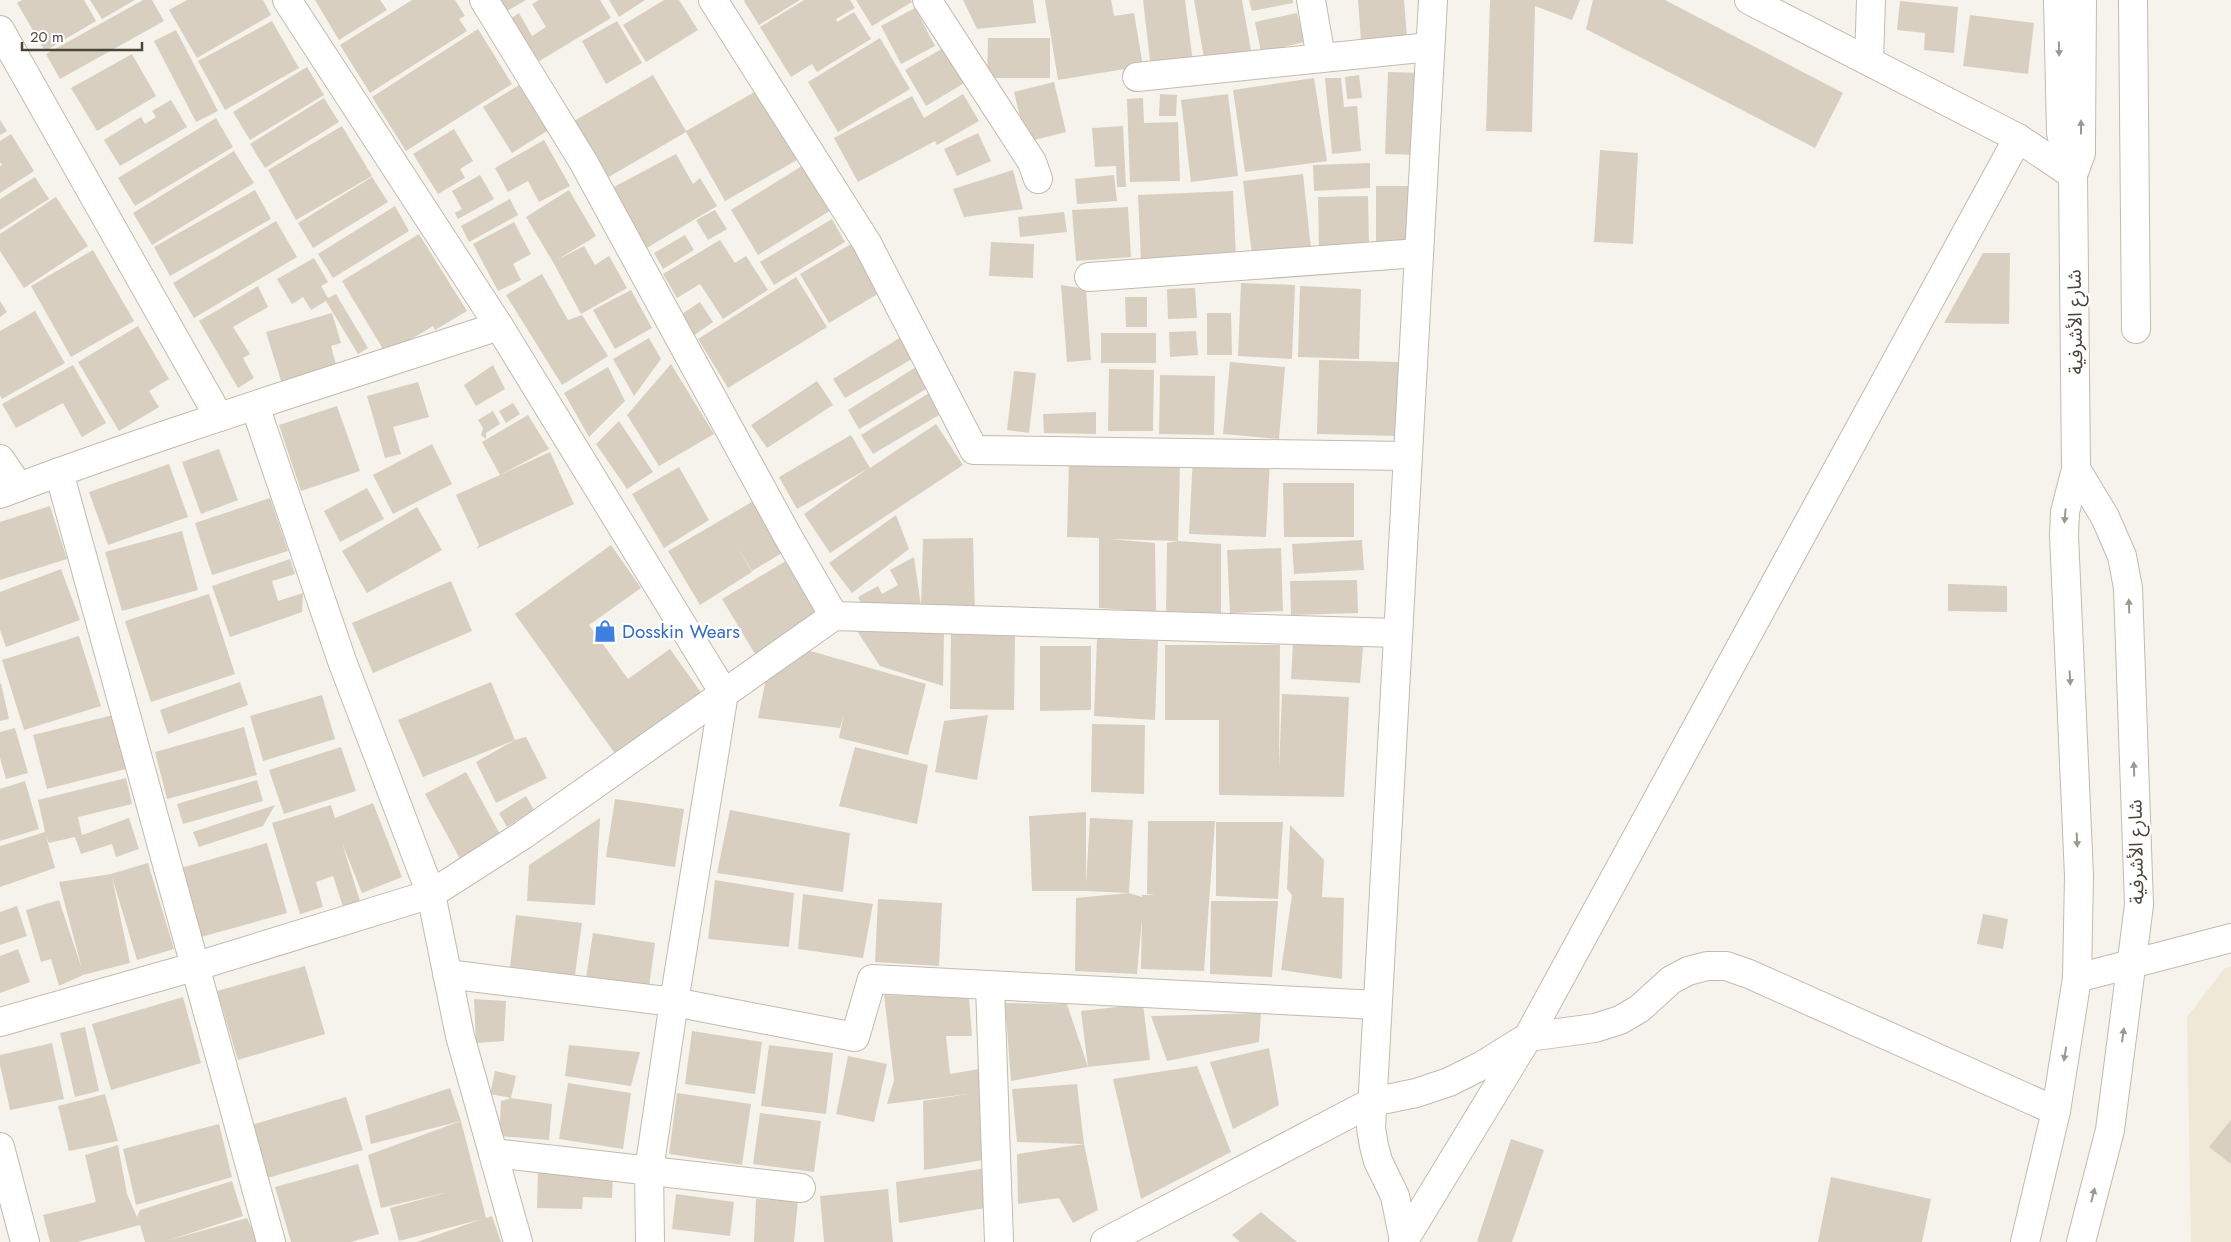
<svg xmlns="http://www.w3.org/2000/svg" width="2231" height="1242" font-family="Jost,'Noto Sans Arabic',sans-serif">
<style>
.education{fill:#efe8d6}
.building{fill:#d8cfc1}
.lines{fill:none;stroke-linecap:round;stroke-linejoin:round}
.minor-casing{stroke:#c2bbae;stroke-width:30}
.minor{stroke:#fff;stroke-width:28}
.oneway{fill:#9c9892}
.labels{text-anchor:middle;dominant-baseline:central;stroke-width:4.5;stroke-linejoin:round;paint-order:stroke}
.street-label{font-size:19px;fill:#4b4439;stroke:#fff}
.shop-label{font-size:19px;fill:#366cbe;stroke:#fff;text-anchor:start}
</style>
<rect width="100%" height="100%" fill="#f6f3ec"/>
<path class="education" d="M2231 967V1242H2191L2187 1017 2225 968Z"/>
<g class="building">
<path d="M22 0H84L96 21 45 51 17 3Z"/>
<path d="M90 0H135L102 19Z"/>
<path d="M143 0H152L164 21 60 79 46 54Z"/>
<path d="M187 0H263L271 15 197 58 169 10Z"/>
<path d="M315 0H380L387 10 339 40Z"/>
<path d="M412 0H455L465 16 459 19 467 31 370 93 340 45Z"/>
<path d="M492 0H526L500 15Z"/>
<path d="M539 0H600L611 18 536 63 507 21 519 13 532 36 546 27 532 4Z"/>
<path d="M609 0H645L619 17Z"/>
<path d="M664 0H679L698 30 646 62 623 25Z"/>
<path d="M800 0 759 25 744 1 745 0Z"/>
<path d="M804 0H850L855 8 836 19 837 22 854 12 871 39 817 72 812 64 791 77 760 27Z"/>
<path d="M856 0H911L912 2 872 26Z"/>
<path d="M963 0H1033L1036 23 977 29Z"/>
<path d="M1045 0H1111L1114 16 1134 13 1143 66 1058 80Z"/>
<path d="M1143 0H1185L1193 63 1151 69Z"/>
<path d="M1194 0H1242L1252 56 1205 64Z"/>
<path d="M1249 0H1293V3L1252 11Z"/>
<path d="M1358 0H1404L1407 37 1361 41Z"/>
<path d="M1490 0H1580L1572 20 1535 6 1532 132 1486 131Z"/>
<path d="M1593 0H1665L1843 93 1815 148 1586 29Z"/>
<path d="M1900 1 1958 7 1954 53 1924 50 1925 33 1897 30Z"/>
<path d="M915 8 935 46 901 64 881 26Z"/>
<path d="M1297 13 1305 42 1261 52 1255 22Z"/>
<path d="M1970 15 2034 23 2028 74 1963 66Z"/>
<path d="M272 21 299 68 225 110 198 61Z"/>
<path d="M617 21 642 63 606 84 582 41Z"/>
<path d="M478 29 512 84 406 151 372 97Z"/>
<path d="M176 30 218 111 196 122 154 41Z"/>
<path d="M880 38 910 89 838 132 808 82Z"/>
<path d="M988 38H1050V78H987Z"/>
<path d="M945 47 966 82 926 106 905 70Z"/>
<path d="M132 54 156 96 97 131 71 88Z"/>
<path d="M307 67 324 95 250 140 233 112Z"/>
<path d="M1388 72 1421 73 1418 155 1385 154Z"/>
<path d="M653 75 686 131 758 90 797 160 725 201 686 132 607 178 574 121Z"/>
<path d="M1359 75 1362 98 1347 99 1345 77Z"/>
<path d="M1314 78 1327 161 1245 172 1233 90Z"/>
<path d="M1325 78H1341L1344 107 1357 106 1361 151 1332 154Z"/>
<path d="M527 80 555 126 512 153 483 107Z"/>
<path d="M1054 82 1066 132 1026 142 1014 92Z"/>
<path d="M963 94 979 121 937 145 935 141 858 182 834 138 912 96 924 118Z"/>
<path d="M1160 94 1177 95 1176 116H1159Z"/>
<path d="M1228 94 1238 176 1191 182 1181 100Z"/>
<path d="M324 98 339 122 265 168 250 144Z"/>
<path d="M1143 98 1144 123 1178 122 1180 181 1130 182 1127 99Z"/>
<path d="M171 100 187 127 120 166 104 140 141 117 145 124 156 117 152 111Z"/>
<path d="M216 118 233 147 135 206 118 178Z"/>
<path d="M0 120 7 131 0 135Z"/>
<path d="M342 126 372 176 296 220 268 170Z"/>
<path d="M1123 126 1126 187H1117L1116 166 1095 167 1092 128Z"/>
<path d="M454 129 473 161 460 169 465 178 438 194 413 154Z"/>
<path d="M978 133 991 161 957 176 944 149Z"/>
<path d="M11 134 34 171 0 193V166L2 165 0 162V141Z"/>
<path d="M544 140 570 186 539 202 528 181 508 192 495 168Z"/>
<path d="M1600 150 1638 153 1633 244 1594 242Z"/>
<path d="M234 151 254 183 152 245 133 213Z"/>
<path d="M676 154 693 184 700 178 717 206 645 249 612 188Z"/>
<path d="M1370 163V188L1314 191 1313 165Z"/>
<path d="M805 164 833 209 758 255 731 210Z"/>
<path d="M1013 170 1023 209 964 217 953 189Z"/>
<path d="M1303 174 1311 249 1252 255 1243 181Z"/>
<path d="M480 175 494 199 458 219 455 213 462 209 452 191Z"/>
<path d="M1114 175 1117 201 1077 204 1075 179Z"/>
<path d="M35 177 49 199 0 230V199Z"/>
<path d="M372 177 388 202 313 248 298 223Z"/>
<rect x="1376" y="186" width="38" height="56"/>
<path d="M255 190 271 219 170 276 154 247Z"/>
<path d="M569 190 596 236 557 260 584 246 595 265 609 256 627 288 581 314 553 262 526 217Z"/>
<path d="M1233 191 1236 258 1141 261 1138 195Z"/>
<path d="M1368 196 1369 245 1319 247 1318 197Z"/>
<path d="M56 197 88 246 24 288 0 251V234Z"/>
<path d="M510 199 518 215 469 242 461 226Z"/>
<path d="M395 206 409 231 333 278 318 254Z"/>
<path d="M1128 207 1131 257 1076 261 1072 210Z"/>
<path d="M715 210 727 229 708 240 696 220Z"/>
<path d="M1064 212 1067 232 1020 237 1018 217Z"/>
<path d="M832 219 845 242 774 285 760 262Z"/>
<path d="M276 221 297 257 194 318 173 283Z"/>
<path d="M514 222 531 254 513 264 521 280 498 291 473 244Z"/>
<path d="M419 234 467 311 435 330 433 326 390 352 386 346 383 349 342 281Z"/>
<path d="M685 235 694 250 663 269 654 253Z"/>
<path d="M720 240 735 263 746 256 768 290 723 319 700 284 677 298 663 274Z"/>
<path d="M991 242 1034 244 1033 278 989 276Z"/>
<path d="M851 244 881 292 829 323 800 274Z"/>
<path d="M93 250 134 321 71 357 31 286Z"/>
<path d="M1983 253H2010L2009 324 1944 323Z"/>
<path d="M314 258 328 282 321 286 328 298 336 294 368 348 358 354 326 301 311 310 303 297 292 304 277 279Z"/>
<path d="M542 274 568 320 582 315 608 356 562 385 506 295Z"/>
<path d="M796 277 827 327 728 388 698 339Z"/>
<path d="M1241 283 1295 285 1292 359 1238 356Z"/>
<path d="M1061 285 1086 289 1091 360 1067 362Z"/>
<path d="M258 286 268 307 233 327 250 354 243 358 254 378 238 388 199 321Z"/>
<path d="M1300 286 1361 289 1359 359 1298 357Z"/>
<path d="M1195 288 1197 318 1168 319 1167 289Z"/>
<path d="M631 290 652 328 615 349 593 310Z"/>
<path d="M1125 297H1147V327H1126Z"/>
<path d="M0 301 7 312 0 317Z"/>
<path d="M700 302 713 322 693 336 679 316Z"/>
<path d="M35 311 65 363 2 399 0 395V331Z"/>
<path d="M332 313 341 343 331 346 337 368 282 384 266 332Z"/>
<path d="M1207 313H1231L1232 355H1207Z"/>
<path d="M138 326 169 379 149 391 159 407 119 431 78 362Z"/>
<path d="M1196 331 1198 355 1170 357 1169 332Z"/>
<rect x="1101" y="333" width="55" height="30"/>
<path d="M901 337 912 359 845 398 833 379Z"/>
<path d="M649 338 661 359 634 396 613 359Z"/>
<path d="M1319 360 1400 362 1398 436 1317 434Z"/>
<path d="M1230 362 1285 367 1279 439 1223 434Z"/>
<path d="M671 364 714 434 659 466 627 415Z"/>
<path d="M73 365 106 423 82 437 63 403 16 428 2 404Z"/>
<path d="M493 365 505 389 476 406 464 385Z"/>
<path d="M608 367 625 401 589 437 564 393Z"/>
<path d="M916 367 926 389 859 429 848 410Z"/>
<path d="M1109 369 1154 370 1153 431H1108Z"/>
<path d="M1014 371 1036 373 1029 433 1007 430Z"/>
<path d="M1160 375 1215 376 1214 435 1159 434Z"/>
<path d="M817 381 833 405 767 448 751 425Z"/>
<path d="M418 382 429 417 393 427 401 454 385 458 367 396Z"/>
<path d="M929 393 939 415 873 454 861 435Z"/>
<path d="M513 403 520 414 506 423 499 411Z"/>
<path d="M337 406 360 471 301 491 279 425Z"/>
<path d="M493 411 500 424 486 433V439L481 435 483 428 478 420Z"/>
<path d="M1096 412V434L1044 433 1043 414Z"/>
<path d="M528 415 549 449 500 475 482 442Z"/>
<path d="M619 421 653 472 627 489 596 444Z"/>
<path d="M936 424 963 465 830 553 804 514 867 469 797 509 779 477 851 435 870 468Z"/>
<path d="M432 444 452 484 393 514 373 475Z"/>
<path d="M219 449 238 500 201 514 182 462Z"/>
<path d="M550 452 574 504 476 549 479 545 456 495Z"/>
<path d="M1193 456 1270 461 1266 537 1189 534Z"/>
<path d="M1069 461 1180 465 1178 541 1110 539 1155 543 1156 612 1099 608V538L1067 537Z"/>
<path d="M169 464 188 517 108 545 89 492Z"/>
<path d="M679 467 709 520 664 548 632 494Z"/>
<path d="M1283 483H1354V537H1284Z"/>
<path d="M367 488 384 519 340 542 324 511Z"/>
<path d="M270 498 288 551 212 575 195 523Z"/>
<path d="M757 499 787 550 752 571 736 545 752 572 700 605 668 551Z"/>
<path d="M50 506 67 559 0 580V522Z"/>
<path d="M417 507 442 550 367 593 342 551Z"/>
<path d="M896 515 909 549 852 593 829 563Z"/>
<path d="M182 531 198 590 122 611 105 552Z"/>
<path d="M973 538 975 615 866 613 858 597 878 586 882 594 898 585 890 570 914 557 921 606 923 539Z"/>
<path d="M1362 540 1364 570 1294 574 1292 544Z"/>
<path d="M1178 541 1221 544V617L1166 616 1167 543Z"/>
<path d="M611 545 641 588 589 625 628 679 670 649 702 694 616 755 515 614Z"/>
<path d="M1281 548 1283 611 1230 613 1227 550Z"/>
<path d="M791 558 827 616 758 659 722 599Z"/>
<path d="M290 559 295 574 272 581 278 601 303 593 302 612 230 637 212 586Z"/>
<path d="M61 569 80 620 6 647 0 630V592Z"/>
<path d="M1357 580 1358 613 1291 615 1290 581Z"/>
<path d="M451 581 472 631 373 673 352 623Z"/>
<path d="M1948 584 2007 586V612L1948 611Z"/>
<path d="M209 594 235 674 151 702 125 621Z"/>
<path d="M857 631 944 632 943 686 880 666Z"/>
<path d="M951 634 1015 636 1014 710 950 709Z"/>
<path d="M79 636 101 706 24 730 2 660Z"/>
<path d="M1097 639 1158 641 1155 720 1094 716Z"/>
<path d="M1293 643 1363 647 1360 683 1291 679Z"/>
<path d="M1165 645H1280L1279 769 1282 694 1349 697 1344 797 1219 795V720H1165Z"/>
<path d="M1040 646H1091V710L1040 711Z"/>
<path d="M807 650 926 684 908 755 839 738 844 714 840 728 758 718 769 664Z"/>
<path d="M240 682 248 705 168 734 160 710Z"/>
<path d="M491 682 515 740 423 777 398 720Z"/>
<path d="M1 683 9 719 0 721V684Z"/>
<path d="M322 695 335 739 263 761 250 716Z"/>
<path d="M113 715 126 769 47 789 33 735Z"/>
<path d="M988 715 977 780 935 772 944 721Z"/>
<path d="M1092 724 1145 725 1144 794 1091 792Z"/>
<path d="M244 727 257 775 167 799 155 752Z"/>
<path d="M15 728 28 773 6 779 0 758V732Z"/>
<path d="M526 737 547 778 496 803 476 762 515 740Z"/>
<path d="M341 747 356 791 284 814 269 770Z"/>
<path d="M855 747 928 765 917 824 839 806Z"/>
<path d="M466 772 501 836 460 859 425 794Z"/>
<path d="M126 778 132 804 78 817 82 835 129 818 139 849 116 857 112 844 81 854 75 837 49 843 46 836 55 868 0 887V846L45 832 38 800Z"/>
<path d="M257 780 263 801 183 824 177 804Z"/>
<path d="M25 781 39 829 0 841V789Z"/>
<path d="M526 796 534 810 507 827 499 813Z"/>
<path d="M615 799 684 809 675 867 606 857Z"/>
<path d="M373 803 402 877 362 893 342 843 360 901 343 907 333 876 316 882 323 907 300 914 272 823 331 805 335 818Z"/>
<path d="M275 805 263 826 199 847 193 832Z"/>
<path d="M730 810 850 833 843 892 717 873Z"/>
<path d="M1086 812V883L1090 818 1133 820 1129 893 1086 891H1032L1029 816Z"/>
<path d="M600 818 595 905 527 901 529 865Z"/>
<path d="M1148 821H1215L1204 971 1141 969 1142 919 1137 974 1075 971 1076 898 1129 893 1142 897V895H1156L1147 894Z"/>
<path d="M1216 822H1283L1278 899 1216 896Z"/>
<path d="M1290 825 1324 860 1322 897 1344 898 1342 979 1281 970 1292 895 1287 889Z"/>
<path d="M267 843 287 913 201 937 181 868Z"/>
<path d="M148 863 174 949 137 960 112 877 130 963 83 975 59 986 51 959 41 962 26 910 59 900 82 969 59 882 111 874Z"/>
<path d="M715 880 794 893 789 947 708 939Z"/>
<path d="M803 894 873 904 863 958 798 949Z"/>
<path d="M878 899 942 903 939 966 875 962Z"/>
<path d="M1211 901H1278L1272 977 1210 974Z"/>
<path d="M17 906 27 936 0 945V912Z"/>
<path d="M1983 914 2008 919 2003 949 1977 944Z"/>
<path d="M516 915 582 923 575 975 510 967Z"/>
<path d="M593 933 655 943 649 987 586 978Z"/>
<path d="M18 949 30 982 0 993V956Z"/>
<path d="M305 966 325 1034 238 1060 217 991Z"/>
<path d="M884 995 969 998 972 1036H946L950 1074 979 1069 989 1159 924 1170 923 1101 968 1094 887 1104 894 1080Z"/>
<path d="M183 997 201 1063 111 1090 92 1024Z"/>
<path d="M474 999 506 1001 504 1041 476 1043Z"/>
<path d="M1005 1003 1067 1004 1088 1067 1011 1081Z"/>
<path d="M1143 1004 1150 1060 1088 1067 1081 1011Z"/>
<path d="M1261 1013 1259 1042 1167 1061 1151 1016Z"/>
<path d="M85 1027 99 1091 75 1097 60 1033Z"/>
<path d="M692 1031 762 1042 755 1094 685 1084Z"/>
<path d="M52 1043 64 1099 10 1110 0 1065V1055Z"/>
<path d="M569 1045 640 1052 631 1086 565 1076Z"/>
<path d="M769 1045 833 1053 826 1114 761 1106Z"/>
<path d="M1269 1048 1279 1105 1233 1129 1210 1062Z"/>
<path d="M848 1056 887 1064 874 1122 836 1114Z"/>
<path d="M1197 1066 1231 1152 1141 1199 1113 1079Z"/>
<path d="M495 1071 516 1076 511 1098 552 1104 549 1140 499 1136 501 1101 511 1098 490 1094Z"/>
<path d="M568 1083 631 1093 623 1149 559 1139Z"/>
<path d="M1077 1084 1084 1144 1098 1210 1073 1223 1059 1198 1018 1204 1017 1154 1084 1144 1017 1142 1012 1089Z"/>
<path d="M450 1088 461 1121 371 1144 365 1116Z"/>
<path d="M677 1093 751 1104 742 1165 669 1154Z"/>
<path d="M105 1094 118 1141 69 1151 58 1106Z"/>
<path d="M346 1097 363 1150 264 1179 248 1126Z"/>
<path d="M760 1113 821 1121 814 1172 753 1164Z"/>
<path d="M2231 1120V1164L2209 1147Z"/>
<path d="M461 1121 486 1218 492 1216 501 1242 506 1239 507 1242H417L482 1219 399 1241 390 1208 448 1192 381 1208 368 1155Z"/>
<path d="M219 1124 232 1177 136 1205 123 1149Z"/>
<path d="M1511 1139 1544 1150 1512 1242H1479L1477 1241Z"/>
<path d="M118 1145 127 1194 137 1217 140 1210 232 1181 243 1216 166 1241 247 1218 258 1242H145L140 1225 77 1242H50L43 1215 96 1202 85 1155Z"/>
<path d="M358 1164 379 1234 351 1242H291L275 1187Z"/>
<path d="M986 1168 985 1208 899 1223 896 1182Z"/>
<path d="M538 1170 613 1173 612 1198 583 1197 582 1209 537 1208Z"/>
<path d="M1831 1177 1931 1199 1922 1242H1818Z"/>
<path d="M888 1189 893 1242H824L820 1196Z"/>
<path d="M676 1194 734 1202 730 1236 672 1229Z"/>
<path d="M756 1199 798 1200 794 1242H754Z"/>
<path d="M1261 1212 1297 1242H1240L1232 1235Z"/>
</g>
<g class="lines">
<defs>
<g id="minor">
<path d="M287 0 499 326 724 693 674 1002 649 1170 650 1242"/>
<path d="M484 0 584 163 787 535 834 616"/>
<path d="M713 0 867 243 974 450 1407 456"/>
<path d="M927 0 1032 162 1038 179"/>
<path d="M1311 0 1321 58"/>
<path d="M1749 0 2018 138 2073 175"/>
<path d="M2058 0 2061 133 2066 157 2073 175"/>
<path d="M2133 0 2136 329"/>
<path d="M0 30 219 417"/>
<path d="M1869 61 1871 0"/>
<path d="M1137 77 1430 47"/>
<path d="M1089 277 1419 253"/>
<path d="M255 406 342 661 431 894 460 1036 518 1242"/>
<path d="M0 459 19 487"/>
<path d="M2076 469 2105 517 2122 556 2128 588 2139 905 2110 1130 2081 1242"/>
<path d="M59 472 271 1242"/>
<path d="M0 494C164 432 332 381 499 326"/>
<path d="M447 974 674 1002 855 1037 872 979 1377 1005"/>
<path d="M2077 978 2231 938"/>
<path d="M990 986 999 1242"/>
<path d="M0 1022 197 966 431 894 523 835 834 616 1398 633"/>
<path d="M0 1147 25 1242"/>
<path d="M493 1153 801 1188"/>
<path d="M1404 1241 1395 1196 1378 1161 1374 1146 1371 1128 1433 0"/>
<path d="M1105 1242 1372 1102 1416 1093 1449 1082 1483 1065 1528 1037 1595 1028 1620 1020 1639 1009 1671 980 1688 971 1707 966H1726L1749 974 2056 1111"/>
<path d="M1403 1242 1528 1037 2018 138"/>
<path d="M2025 1242 2056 1111 2077 978 2079 876 2064 535 2065 512 2076 469 2073 175 2081 153V141L2082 0"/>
</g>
</defs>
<use href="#minor" class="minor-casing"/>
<use href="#minor" class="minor"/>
</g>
<defs><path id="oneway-solid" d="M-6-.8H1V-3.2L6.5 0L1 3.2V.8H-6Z" transform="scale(1.25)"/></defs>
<g class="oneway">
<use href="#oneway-solid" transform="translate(2059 49) rotate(89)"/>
<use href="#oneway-solid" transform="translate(2081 127) rotate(-90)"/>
<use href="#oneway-solid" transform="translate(2065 516) rotate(95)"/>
<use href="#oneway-solid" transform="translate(2129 606) rotate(-92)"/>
<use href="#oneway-solid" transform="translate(2070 678) rotate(87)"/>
<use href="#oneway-solid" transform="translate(2134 769) rotate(-92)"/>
<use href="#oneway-solid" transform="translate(2077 840) rotate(87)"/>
<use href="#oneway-solid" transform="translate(2123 1035) rotate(-82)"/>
<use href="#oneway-solid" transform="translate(2065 1054) rotate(99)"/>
<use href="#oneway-solid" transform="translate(2093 1195) rotate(-76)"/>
</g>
<defs>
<symbol id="shop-bare" viewBox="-9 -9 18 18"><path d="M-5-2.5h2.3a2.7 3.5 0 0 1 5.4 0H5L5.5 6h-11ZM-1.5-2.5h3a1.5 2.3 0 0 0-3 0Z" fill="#3f7fe0" stroke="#fff" stroke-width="2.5" paint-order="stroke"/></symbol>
</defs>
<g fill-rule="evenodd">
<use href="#shop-bare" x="589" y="615" width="32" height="32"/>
</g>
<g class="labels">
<g class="street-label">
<text transform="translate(2075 322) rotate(-91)">شارع الأشرفية</text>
<text transform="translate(2136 852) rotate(-91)">شارع الأشرفية</text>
</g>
<g class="shop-label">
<text x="622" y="631">Dosskin Wears</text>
</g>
</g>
<path d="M22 42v8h120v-8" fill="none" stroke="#4b4439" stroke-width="2.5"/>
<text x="30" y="42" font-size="15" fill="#4b4439" stroke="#ffffff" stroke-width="4" paint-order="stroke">20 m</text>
</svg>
